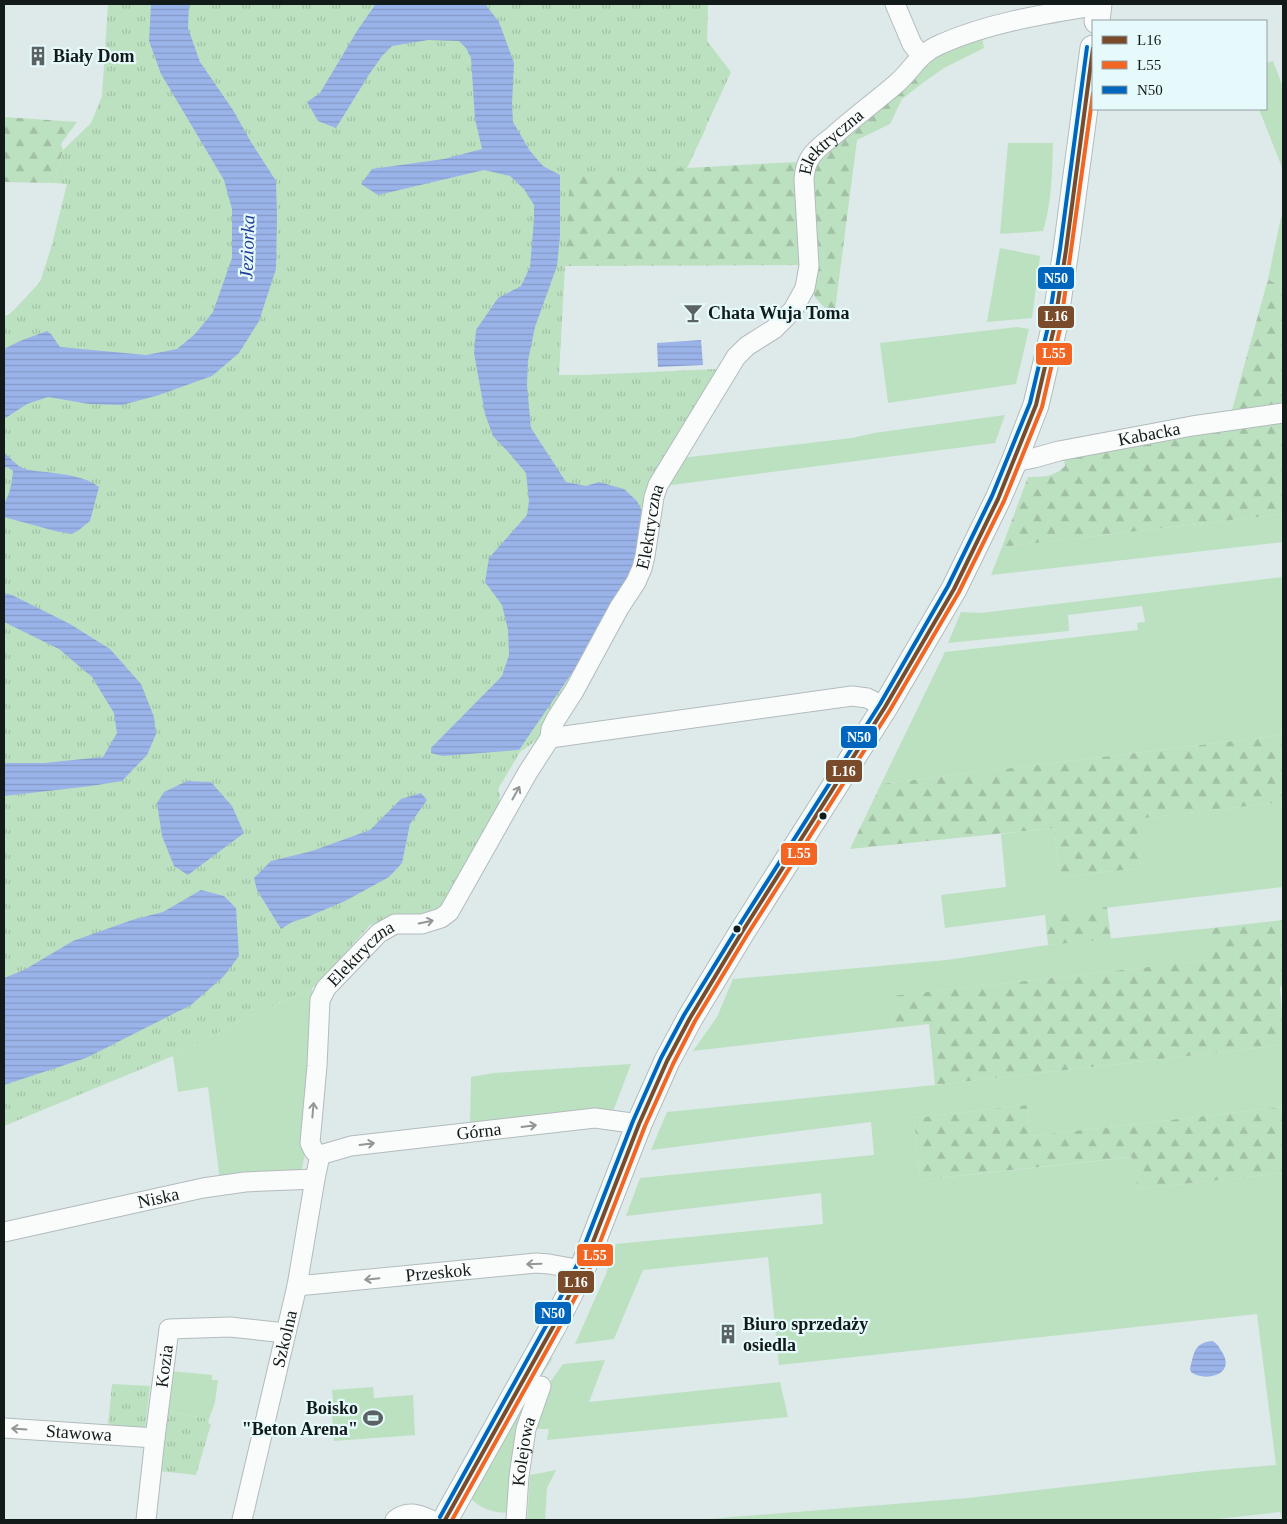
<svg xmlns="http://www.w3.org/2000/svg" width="1287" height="1524" font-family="Georgia,serif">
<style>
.grass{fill:#bce1c0}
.forest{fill:url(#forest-firs)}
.park{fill:url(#park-tufts)}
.water{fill:url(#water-rules)}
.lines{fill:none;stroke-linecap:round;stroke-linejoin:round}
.minor-casing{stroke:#b3bbbc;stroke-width:21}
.major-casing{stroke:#b3bbbc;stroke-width:27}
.minor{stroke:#fafcfc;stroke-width:19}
.major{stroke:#fafcfc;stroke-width:25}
.bus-1-casing{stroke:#e6fafc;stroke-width:8}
.bus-2-casing{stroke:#e6fafc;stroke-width:8}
.bus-3-casing{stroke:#e6fafc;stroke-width:8}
.bus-1{stroke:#7a4b2a;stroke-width:4}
.bus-2{stroke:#f26522;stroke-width:4}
.bus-3{stroke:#0065bd;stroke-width:4}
.oneway{stroke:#929696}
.bus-dot{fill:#131a1a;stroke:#e6fafc;stroke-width:2}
.labels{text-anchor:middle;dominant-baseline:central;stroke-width:4.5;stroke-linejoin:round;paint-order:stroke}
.poi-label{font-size:18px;font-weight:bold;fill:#131a1a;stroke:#e6fafc;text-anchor:start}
.street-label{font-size:18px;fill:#131a1a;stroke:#e6fafc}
.water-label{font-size:19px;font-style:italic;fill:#223d95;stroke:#e6fafc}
.line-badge{stroke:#e6fafc;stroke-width:2}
.badge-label{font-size:14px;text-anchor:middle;font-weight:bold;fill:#fff}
</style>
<defs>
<pattern id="forest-firs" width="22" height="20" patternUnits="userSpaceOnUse" patternTransform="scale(1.25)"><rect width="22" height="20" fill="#bce1c0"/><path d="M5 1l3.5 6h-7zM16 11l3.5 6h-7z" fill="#a1c0a4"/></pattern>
<pattern id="park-tufts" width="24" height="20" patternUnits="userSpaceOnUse" patternTransform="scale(1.25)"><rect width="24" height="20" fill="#bce1c0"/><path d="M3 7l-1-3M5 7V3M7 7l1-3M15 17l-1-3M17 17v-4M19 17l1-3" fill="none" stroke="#a1c0a4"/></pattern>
<pattern id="water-rules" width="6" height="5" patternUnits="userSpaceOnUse" patternTransform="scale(1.25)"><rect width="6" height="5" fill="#9ab3e9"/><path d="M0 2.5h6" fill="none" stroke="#8499c7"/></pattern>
</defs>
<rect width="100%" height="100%" fill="#dee9ea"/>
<g class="grass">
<path d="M982 37 984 48 944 68 924 82 912 74 931 58Z"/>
<path d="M1273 61 1283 87V170L1259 109H1266V63Z"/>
<path d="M1008 143H1053C1052 174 1052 201 1043 231L1000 234Z"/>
<path d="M1281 217H1283V289L1268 279Z"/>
<path d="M1000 248 1040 256 1032 318 987 322Z"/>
<path d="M1017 327 1029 329 1016 384 888 403 880 343Z"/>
<path d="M1005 415 995 443 664 486 681 458 852 438 874 433Z"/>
<path d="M1283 514V542L991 575 1002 547Z"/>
<path d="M1283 577V735L881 784 945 652 1138 630 1137 623 1145 622 1142 606 1068 615 1069 631 948 643 961 612 981 613Z"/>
<path d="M1283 802V887L1045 915 945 928 941 895 1006 887 1001 834 1054 828 1060 877 1141 868 1135 819Z"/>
<path d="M1212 928 1211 960 892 996 893 1028 693 1051 717 1017 733 979 947 960 1048 945Z"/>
<path d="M312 988 313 1001 306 1148 301 1174 220 1181 208 1087 178 1092 173 1056 246 1018Z"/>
<path d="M1283 1045V1107L1030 1136 1027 1105 914 1118 920 1180 1133 1157 1138 1189 1283 1173V1520H1282L1280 1512 1208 1520H696L968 1498 1205 1471 1276 1465 1257 1314 779 1365 768 1257 643 1270 614 1339 575 1344 606 1274 616 1244 823 1224 821 1193 626 1216 640 1178 874 1155 871 1122 651 1150 667 1112 935 1085Z"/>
<path d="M631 1064 612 1114 475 1128 470 1122 471 1077 494 1073Z"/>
<path d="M553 1358 542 1375 531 1399 510 1512C495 1514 481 1509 470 1498L544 1360Z"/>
<path d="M605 1360 589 1402 780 1382 788 1417 547 1440 549 1429H534L548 1385 563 1364Z"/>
<path d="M171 1371 212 1375V1380H218L215 1402 209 1419 165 1411Z"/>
<path d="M373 1387 374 1398 413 1395 415 1435 334 1441 331 1402 333 1401 332 1390Z"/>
<path d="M556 1470 547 1488 545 1520H527L530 1475Z"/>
</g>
<g class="forest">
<path d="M912 74 924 82 902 99 890 124 857 140 834 318 815 297 809 283 810 170 816 155Z"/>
<path d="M4 117 77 122 61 144 63 150 54 183 4 182Z"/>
<path d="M706 128 687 168 796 162 802 181V265L557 266 555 135Z"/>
<path d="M1268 279 1283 289V404L1232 410Z"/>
<path d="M1283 420V514L1002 547 1028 477C1042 477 1055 477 1065 466L1064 458 1214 431Z"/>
<path d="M1283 735V802L1136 819 1141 868 1060 877 1054 828 850 849 881 784Z"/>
<path d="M1107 907 1111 939 1048 945 1045 915Z"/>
<path d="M1283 920V986L1280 987 1283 1026V1045L935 1085 929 1024 893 1028 891 996 1210 960 1212 928Z"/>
<path d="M1027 1105 1030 1136 1283 1107V1173L1138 1189 1132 1157 920 1180 914 1118Z"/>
</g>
<g class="park">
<path d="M108 4H708L707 41 731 72 687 168 570 174 559 375H585L717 369 722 375 654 488 637 576 537 740 520 752 498 789 500 795 497 814 448 903 427 917 394 915 370 925 316 986 312 988 246 1018 173 1056 4 1126V316L8 315 14 310 40 282 51 248 67 184 54 183 63 150 91 123 102 96Z"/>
<path d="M112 1384 150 1386 145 1430 108 1427Z"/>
<path d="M165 1411 209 1419 208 1423 211 1424 196 1475 159 1471Z"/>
</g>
<g class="water">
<path d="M151 4H189L188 28 200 62 233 110 251 142 276 181 277 216 276 269 259 321 239 353 212 376 159 395 122 405 89 404 48 397 27 404 4 419V349L20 341 47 331 51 334 60 347 146 355 177 349 195 334 213 312 232 258V209L224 180 161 74 149 41Z"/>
<path d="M378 4H485L499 22 514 63 512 104 513 122 530 151 543 166 560 175V236L557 266 535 327 528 361 527 385 531 428 566 482 586 486 599 482 624 489 637 501 645 517 636 560 589 648 519 750 442 756 431 753V748L502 676 509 655 508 630 502 605 485 582 489 558 527 515 529 501 526 473 511 455 493 436 485 414 474 353 476 330 498 298 521 286 530 267 534 219V205L524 189 510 176 484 170 378 195 361 184 372 169 444 159 482 149 475 119 471 58 466 48 459 41 428 40 392 46 382 56 370 73 336 128 318 121 307 102 320 93 357 31 375 5Z"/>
<path d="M701 340 703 365 658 367 657 343Z"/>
<path d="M4 453C10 457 16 465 22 468 30 471 38 471 46 472 62 474 85 476 99 487L90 521 79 530 72 534 55 531 4 517V503C10 495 12 482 13 471L8 467 4 468Z"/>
<path d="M4 593 12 595 70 624 110 649 141 684 154 717 156 734 147 755 122 781 91 786 4 796V763H44L103 757 117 733 114 713 92 677 59 649 4 622Z"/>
<path d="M187 781 211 782 232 806 244 833 188 875 174 866 162 836 157 803 164 792Z"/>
<path d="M421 793 427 800 410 824 402 863 389 877 345 901 305 918 292 922 281 929 257 890 254 878 271 861 312 851 370 830 401 799Z"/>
<path d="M201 890 224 896 236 908 239 956 224 976 191 1005 86 1058 4 1085V978L24 970 73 941 132 920 163 912Z"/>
<path d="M1212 1341C1217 1343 1219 1347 1222 1352 1237 1376 1203 1382 1191 1372L1190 1369C1194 1353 1194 1343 1212 1341Z"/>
</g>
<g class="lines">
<defs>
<g id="minor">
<path d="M895 4 912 44 921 56"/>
<path id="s1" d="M1014 462 1034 458 1059 451 1192 426 1283 413"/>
<path d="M550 738 852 696 867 698 885 707"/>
<path id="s2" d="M320 1155 314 1151 310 1143 317 1066 320 1000 326 988 379 933 395 924H422L441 918 449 912 528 772 550 738 551 729 556 719 574 691 619 608 636 582 642 568 645 556 654 497 658 485 736 357 747 346 774 329 793 310 805 288 809 266 804 179C805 170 806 163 812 155 818 148 825 142 832 137 853 118 875 102 896 84 913 69 919 53 941 44 991 22 1046 14 1099 5"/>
<path id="s3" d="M320 1155 351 1146 595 1118 639 1124"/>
<path id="s4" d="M4 1232 203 1188 245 1182 315 1179"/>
<path id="s5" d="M297 1286 536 1263 549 1264 582 1270"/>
<path id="s6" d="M4 1428 155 1438"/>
<path id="s7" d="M146 1520 155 1438 169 1329 230 1327 286 1333"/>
<path id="s8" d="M242 1520 297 1286 315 1179 320 1155"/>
<path d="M395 1520C407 1510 418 1514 431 1520"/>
<path id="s9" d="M516 1520 519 1476 526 1429 541 1386"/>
</g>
<g id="major">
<path d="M1097 21 1099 4"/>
<path d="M445 1520 553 1327 582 1270 639 1124 667 1061 690 1018 742 932 885 707 954 589 998 499 1014 462 1036 405 1054 328 1066 250 1093 48"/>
</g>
</defs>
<use href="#minor" class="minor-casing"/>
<use href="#major" class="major-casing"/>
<use href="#minor" class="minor"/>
<use href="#major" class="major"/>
<defs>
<path id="bus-1" d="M445 1520 553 1327 582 1270 639 1124 667 1061 690 1018 742 932 885 707 954 589 998 499 1036 405 1054 328 1066 250 1093 48"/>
<path id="bus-2" d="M452 1520 558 1330 588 1273 645 1126 673 1064 695 1021 747 935 890 710 959 592 1004 501 1042 407 1060 329 1093 93"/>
<path id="bus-3" d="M440 1517 547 1324 576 1267 633 1121 661 1058 684 1015 737 929 880 704 948 586 992 496 1030 403 1048 327 1060 249 1087 47"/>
</defs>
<use href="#bus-1" class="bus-1-casing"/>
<use href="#bus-2" class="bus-2-casing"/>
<use href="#bus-3" class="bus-3-casing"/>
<use href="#bus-1" class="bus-1"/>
<use href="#bus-2" class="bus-2"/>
<use href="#bus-3" class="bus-3"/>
</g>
<defs><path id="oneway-shaft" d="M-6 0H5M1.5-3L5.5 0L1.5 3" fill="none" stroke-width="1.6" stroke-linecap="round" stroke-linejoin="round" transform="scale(1.25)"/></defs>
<g class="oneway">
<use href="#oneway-shaft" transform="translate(516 793) rotate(-61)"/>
<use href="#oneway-shaft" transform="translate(426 922) rotate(-12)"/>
<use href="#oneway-shaft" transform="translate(313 1110) rotate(-85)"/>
<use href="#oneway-shaft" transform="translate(529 1126) rotate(-7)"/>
<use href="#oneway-shaft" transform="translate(367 1144) rotate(-7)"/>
<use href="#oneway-shaft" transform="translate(534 1264) rotate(178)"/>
<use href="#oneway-shaft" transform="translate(372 1279) rotate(174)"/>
<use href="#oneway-shaft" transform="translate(19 1429) rotate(-176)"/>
</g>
<defs>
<symbol id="building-bare" viewBox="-9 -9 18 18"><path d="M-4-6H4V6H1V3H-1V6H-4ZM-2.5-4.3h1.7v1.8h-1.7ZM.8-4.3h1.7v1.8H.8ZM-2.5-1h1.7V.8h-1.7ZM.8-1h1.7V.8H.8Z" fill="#5a6263" stroke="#e6fafc" stroke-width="2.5" paint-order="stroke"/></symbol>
<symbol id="bar-bare" viewBox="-9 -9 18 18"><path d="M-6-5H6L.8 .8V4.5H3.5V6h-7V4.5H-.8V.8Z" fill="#5a6263" stroke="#e6fafc" stroke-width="2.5" paint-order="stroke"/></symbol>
<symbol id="stadium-bare" viewBox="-9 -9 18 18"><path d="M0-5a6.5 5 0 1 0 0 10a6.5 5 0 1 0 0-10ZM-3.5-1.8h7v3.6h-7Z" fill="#5a6263" stroke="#e6fafc" stroke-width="2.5" paint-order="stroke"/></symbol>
</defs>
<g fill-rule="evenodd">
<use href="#building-bare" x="24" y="42" width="28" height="28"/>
<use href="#bar-bare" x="679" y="299" width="28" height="28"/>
<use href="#building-bare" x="714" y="1320" width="28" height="28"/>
<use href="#stadium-bare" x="359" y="1404" width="28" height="28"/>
</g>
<g class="bus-dot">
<circle cx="823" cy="816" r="4.5"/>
<circle cx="737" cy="929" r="4.5"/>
</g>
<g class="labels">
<g class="poi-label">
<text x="53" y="56">Biały Dom</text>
<text x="708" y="313">Chata Wuja Toma</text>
<text x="743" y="1324">Biuro sprzedaży<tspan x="743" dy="21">osiedla</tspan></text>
<text x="358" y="1408" text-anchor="end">Boisko<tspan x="358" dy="21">"Beton Arena"</tspan></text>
</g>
<g class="street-label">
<text stroke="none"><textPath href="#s2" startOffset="1211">Elektryczna</textPath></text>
<text stroke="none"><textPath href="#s1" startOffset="138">Kabacka</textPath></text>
<text stroke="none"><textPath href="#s2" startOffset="762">Elektryczna</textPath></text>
<text stroke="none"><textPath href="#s2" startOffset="222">Elektryczna</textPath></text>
<text stroke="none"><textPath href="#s3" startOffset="161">Górna</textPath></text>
<text stroke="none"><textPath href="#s4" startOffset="158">Niska</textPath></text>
<text stroke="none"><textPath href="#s5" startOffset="142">Przeskok</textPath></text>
<text stroke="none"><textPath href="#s8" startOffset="186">Szkolna</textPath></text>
<text stroke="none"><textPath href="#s7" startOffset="155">Kozia</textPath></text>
<text stroke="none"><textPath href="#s6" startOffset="75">Stawowa</textPath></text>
<text stroke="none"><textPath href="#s9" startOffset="69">Kolejowa</textPath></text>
</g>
<g class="water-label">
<text transform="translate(247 247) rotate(-88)">Jeziorka</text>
</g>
</g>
<g class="line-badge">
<rect x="1037" y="266" width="38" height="24" rx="5" fill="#0065bd"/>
<rect x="1037" y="305" width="38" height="24" rx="5" fill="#7a4b2a"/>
<rect x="1035" y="342" width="38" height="24" rx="5" fill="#f26522"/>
<rect x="840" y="725" width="38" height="24" rx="5" fill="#0065bd"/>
<rect x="825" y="759" width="38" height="24" rx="5" fill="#7a4b2a"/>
<rect x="780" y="842" width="38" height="24" rx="5" fill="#f26522"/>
<rect x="576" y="1243" width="38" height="24" rx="5" fill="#f26522"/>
<rect x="557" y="1270" width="38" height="24" rx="5" fill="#7a4b2a"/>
<rect x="534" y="1301" width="38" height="24" rx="5" fill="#0065bd"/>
</g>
<g class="badge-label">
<text x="1056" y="283">N50</text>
<text x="1056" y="321">L16</text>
<text x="1054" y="358">L55</text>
<text x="859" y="742">N50</text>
<text x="844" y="776">L16</text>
<text x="799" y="858">L55</text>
<text x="595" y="1260">L55</text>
<text x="576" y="1287">L16</text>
<text x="553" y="1318">N50</text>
</g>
<rect width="1287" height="1524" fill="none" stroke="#131a1a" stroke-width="10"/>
<rect x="1092" y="20" width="175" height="90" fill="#e6fafc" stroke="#92a0a2"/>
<rect x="1102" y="36" width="25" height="8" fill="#7a4b2a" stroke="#92a0a2"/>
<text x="1137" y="45" font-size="15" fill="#131a1a">L16</text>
<rect x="1102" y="61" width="25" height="8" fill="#f26522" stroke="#92a0a2"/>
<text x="1137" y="70" font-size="15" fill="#131a1a">L55</text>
<rect x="1102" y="86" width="25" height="8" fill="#0065bd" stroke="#92a0a2"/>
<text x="1137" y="95" font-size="15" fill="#131a1a">N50</text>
</svg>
